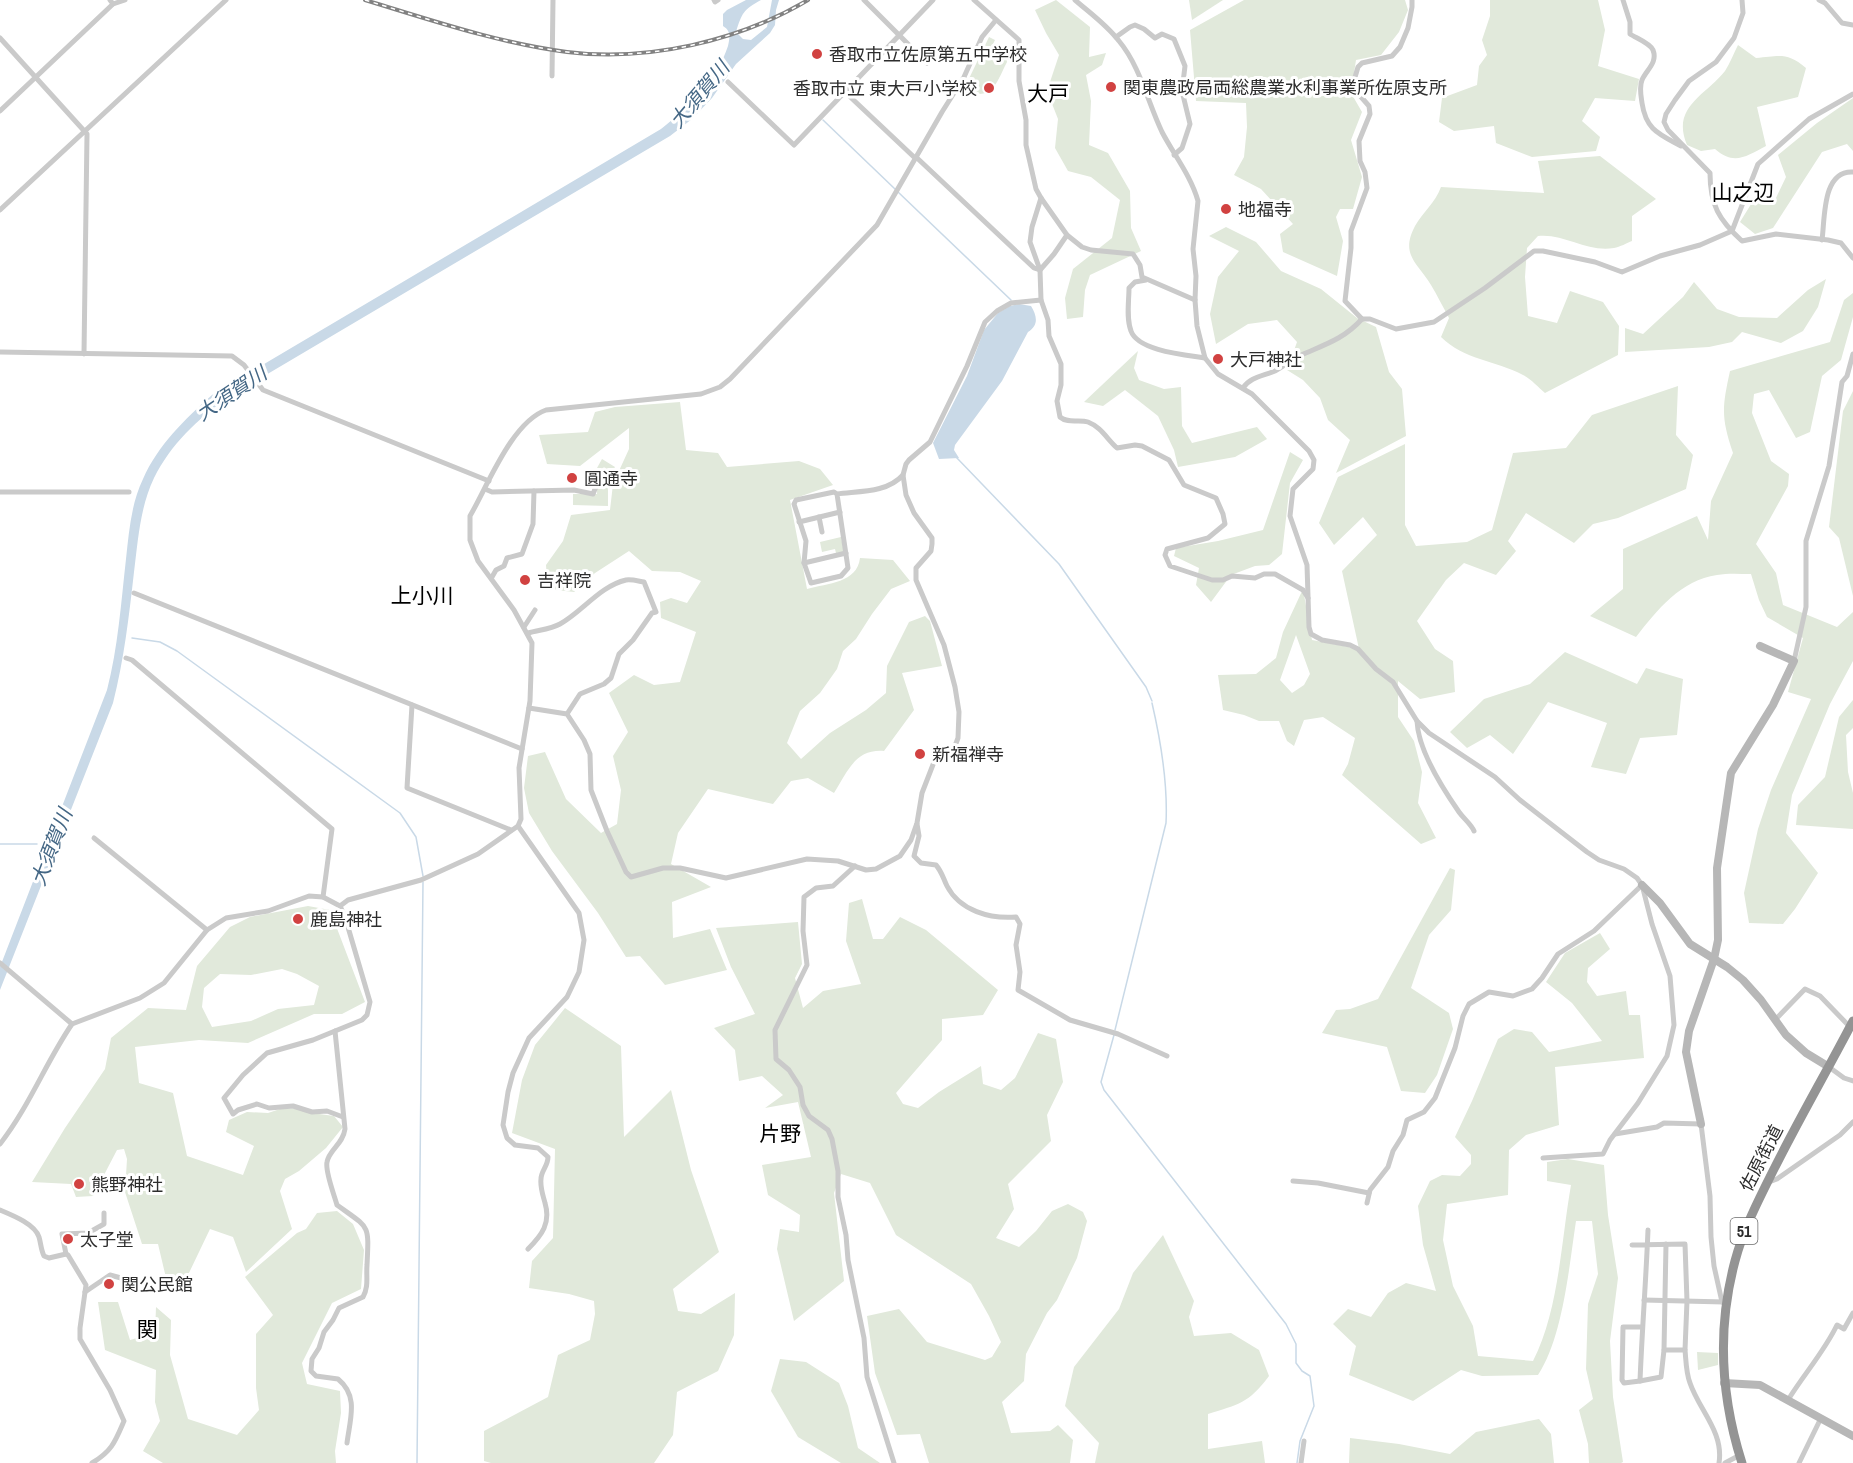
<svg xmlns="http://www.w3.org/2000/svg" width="1853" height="1463" font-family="'Archivo Narrow','Noto Sans JP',sans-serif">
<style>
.green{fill:#e1e9db;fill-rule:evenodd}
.water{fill:#c9d9e7}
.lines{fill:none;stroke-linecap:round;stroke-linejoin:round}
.stream{stroke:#c9d9e7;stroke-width:1.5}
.street{stroke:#cacaca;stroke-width:5}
.secondary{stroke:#b7b7b7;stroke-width:8}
.highway{stroke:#949494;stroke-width:9}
.rail-casing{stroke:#828282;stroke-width:4}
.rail{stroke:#fff;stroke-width:1.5;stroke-dasharray:4.5;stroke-linecap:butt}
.poi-dot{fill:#d14241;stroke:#fff;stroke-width:2}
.labels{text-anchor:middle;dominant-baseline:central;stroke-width:6;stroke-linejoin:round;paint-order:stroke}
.shield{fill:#fff;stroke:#6c6c6c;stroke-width:1.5}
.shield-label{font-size:16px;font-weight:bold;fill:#2d2d2d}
.poi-label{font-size:18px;fill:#2d2d2d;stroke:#fff;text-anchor:start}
.street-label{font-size:18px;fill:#2d2d2d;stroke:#fff}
.water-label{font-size:20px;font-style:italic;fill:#446785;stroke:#fff}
.quarter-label{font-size:21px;fill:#000;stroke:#fff}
</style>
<rect width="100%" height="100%" fill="#fff"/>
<g class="green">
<path d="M1056 0 1090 27 1089 57 1106 53 1102 65 1086 75 1091 101 1089 145 1108 153 1130 191 1131 228 1141 251 1090 275 1085 290 1083 317 1067 319 1065 298 1073 269 1112 238 1120 200 1091 177 1068 171 1055 148 1058 119 1047 91 1059 55 1046 33 1035 10Z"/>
<path d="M1189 0H1223L1192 20Z"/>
<path d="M1244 0H1405L1408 10 1399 32 1381 55 1356 60 1351 93 1362 112 1351 140 1362 177 1353 209H1340L1336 217 1343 241 1337 276 1283 252 1280 234 1293 224 1261 189 1234 175 1244 157 1247 127 1246 103 1196 101 1190 30Z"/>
<path d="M1490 0H1598L1605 30 1598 66 1639 79 1635 101 1595 98 1582 121 1600 137 1596 151 1532 157 1496 143 1494 126 1454 131 1439 122 1442 98 1477 85 1479 66 1487 55 1482 40 1490 16Z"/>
<path d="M989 37 995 40 992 46H997L1005 52 1007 62C1000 75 995 94 979 94L971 88 969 92 964 89Z"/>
<path d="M1738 45 1756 58C1780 56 1787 52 1806 68L1798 97 1757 107 1766 146C1747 156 1734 166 1715 149L1701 151 1687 145C1671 107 1705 96 1725 71 1730 63 1734 53 1738 45Z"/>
<path d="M1853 98V151L1847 144 1822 152 1773 228 1755 234 1740 222 1753 201 1776 198 1786 177 1778 155 1817 123Z"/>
<path d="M1600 156 1656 199 1632 216V241C1627 243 1620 247 1614 248 1588 253 1564 233 1538 236L1527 248 1525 277 1528 316 1557 323 1570 291 1603 302 1619 326 1618 355 1545 393C1538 387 1531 379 1523 375 1495 360 1464 360 1441 337L1449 318C1443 307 1437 295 1431 285 1417 262 1400 255 1415 226 1423 212 1435 203 1441 187L1544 193 1538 161Z"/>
<path d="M1226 227 1256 242 1281 271 1321 289 1357 318 1376 327 1389 372 1402 389 1406 436 1336 473 1350 440 1328 420 1320 398 1303 380 1287 370 1297 342 1277 320 1248 324 1216 344 1210 314 1218 277 1239 251 1209 236Z"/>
<path d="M1826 279 1818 307 1803 331 1781 343 1742 332 1732 342 1709 347 1625 352V328L1643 334 1683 297 1694 282 1717 309 1739 317 1777 318 1808 290Z"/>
<path d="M1853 293V317L1841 360 1822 376 1810 432 1796 438 1769 390 1754 394 1752 413 1771 461 1789 474 1788 486 1756 544 1776 573 1783 605 1837 627 1853 612V661L1830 704 1792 795 1786 833 1818 873 1795 909 1783 924 1749 923 1744 893 1758 829 1771 790 1811 699 1788 692 1803 638 1767 617 1759 600 1751 574C1740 574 1728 573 1717 575 1681 580 1657 610 1636 637L1590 616 1623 589V549L1697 516 1708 540 1711 501 1733 453C1721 417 1722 408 1730 371L1830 342 1844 300Z"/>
<path d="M1138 351 1134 368 1139 380 1164 389 1181 387 1182 426 1192 443 1257 427 1267 439 1235 457 1178 467 1174 450 1158 416 1125 390 1103 406 1084 402Z"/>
<path d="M1678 386 1676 435 1693 455 1686 489 1618 518 1593 524 1574 543 1526 513 1508 541 1516 551 1496 575 1464 563 1446 580 1417 621 1435 649 1453 661 1455 692 1420 699 1398 681V717L1414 741 1422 772 1418 803 1436 838 1421 844 1342 775 1348 764 1355 738 1323 717 1304 720 1294 746 1287 741 1279 721H1259L1244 715 1223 710 1218 675 1256 674 1276 658 1283 632 1303 589 1312 640 1359 649 1342 571 1377 535 1363 517 1334 545 1319 523 1338 477 1405 444V525L1416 546 1467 542 1492 530 1513 453 1566 448 1592 415ZM1296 635 1310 674 1304 685 1292 693 1280 680Z"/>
<path d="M1853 391V596L1839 538 1829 527 1843 411Z"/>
<path d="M680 402 686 450 718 453 727 467 799 461 820 469 833 485 790 500 807 589C828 583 857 583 860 558L893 560 910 581 891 589 872 614 856 639 843 651 837 669 820 693 800 711 787 743 801 759 830 733 866 710 886 693 887 666 909 622 925 616 930 621 942 666 902 673 914 710 884 751C855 749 848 771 834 793L808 778 791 781 773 804 708 789 678 833 671 864 711 887 672 902 673 938 710 929 727 970 665 985 640 956 626 957 598 913 552 851 529 813 524 788 528 756 545 752 566 799 601 833 617 824 621 790 613 756 628 732 609 693 634 675 654 685 680 682 696 632 661 618 660 602 671 598 687 603 701 581 680 572 652 571 629 551 595 573 574 592 556 590 547 579 546 565 563 541 571 515 610 510 613 484 629 449V428L580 466 547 464 539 435 588 432 595 412 615 407Z"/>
<path d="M1290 452 1303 460 1290 483 1282 554 1269 565 1255 566 1231 575 1211 602 1196 585 1199 568 1174 556 1176 548 1218 541 1263 530Z"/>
<path d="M602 459 615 467 608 478V506L573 505V494H597V468Z"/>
<path d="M841 537 844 552 836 553 835 549 822 552 820 542Z"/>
<path d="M1565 652 1637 684 1646 668 1683 679 1677 735 1640 738 1626 774 1591 767 1607 723 1548 702 1513 754 1490 735 1467 748 1450 732 1484 699 1530 684Z"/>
<path d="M1853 700V728L1846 735 1848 772 1853 793V829L1796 825 1798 805 1825 777 1839 717Z"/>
<path d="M1450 868 1455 870 1451 910 1429 935 1411 988 1449 1013 1453 1029 1437 1075 1425 1093 1401 1091 1387 1047 1322 1033 1336 1010 1350 1009 1378 999Z"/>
<path d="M862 899 873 939H883L900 917 926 930 998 990 983 1015 942 1019V1040L896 1093 903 1104 918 1108 939 1092 981 1066 983 1084 1001 1090 1015 1078 1038 1033 1056 1039 1063 1082 1047 1115 1051 1141 1008 1184 1014 1209 996 1238 1019 1247 1036 1231 1052 1211 1068 1204 1083 1212 1087 1221 1077 1258 1057 1300 1047 1313 1026 1354 1024 1381 1002 1402 1011 1433 1050 1431 1058 1425 1073 1440 1070 1463H929L920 1434 897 1435 875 1373 867 1316 899 1309 927 1342 985 1360 992 1357 1001 1342 989 1316 971 1284 896 1235 870 1183 841 1174 834 1193 844 1281 794 1321 777 1249 780 1229 799 1232 800 1215 768 1195 762 1165 811 1157 798 1102 765 1108 783 1095 762 1076 739 1081 735 1050 714 1028 755 1014 731 967 716 928 798 922 802 964 795 978 803 1008 823 991 861 984 846 941 849 903Z"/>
<path d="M308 906 330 910 365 1002 342 1014H314L248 1043 199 1040 135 1047 139 1083 173 1093 187 1156 243 1175 254 1146 226 1132 229 1120 247 1112 268 1113 283 1108 299 1109 312 1113 334 1116 343 1127 326 1148 299 1171 285 1179 280 1191 292 1229 246 1272 233 1237 210 1229 188 1275 176 1287 167 1282 158 1244H142L125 1192 127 1159 124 1149 117 1150 93 1196 76 1197 71 1184 32 1182 65 1128 105 1069 111 1038 148 1008 186 1010 197 966 230 927 250 917ZM282 969 297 974 319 986 314 1005 278 1009 251 1021 212 1027 202 1007 204 988 220 974 251 975Z"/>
<path d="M1600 933 1610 949 1588 968 1587 982 1597 996 1626 991 1629 1015H1640L1644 1058 1555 1067 1559 1125 1526 1135 1509 1150 1508 1195 1447 1204 1443 1240 1453 1286 1473 1326 1478 1356 1533 1361C1559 1310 1561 1242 1571 1185L1547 1181V1162L1568 1159 1604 1165 1608 1215 1618 1278 1610 1341 1613 1397 1623 1462 1621 1463H1589L1588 1444 1579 1410 1593 1399 1586 1369 1588 1304 1598 1274 1592 1221H1576C1569 1267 1563 1337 1538 1375L1482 1376 1461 1370 1413 1401 1349 1375 1356 1346 1333 1324 1348 1309 1371 1317 1388 1293 1406 1283 1436 1291 1423 1245 1418 1206 1430 1181 1442 1175 1460 1176 1471 1164V1155L1455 1137 1472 1101 1498 1039 1514 1029 1532 1032 1549 1052 1602 1041 1572 1003 1546 982 1565 953Z"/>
<path d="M565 1008 621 1046 624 1137 671 1090 691 1170 719 1252 673 1289 678 1311 701 1314 735 1293 734 1335 718 1371 677 1392 673 1435 654 1463H491L484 1461V1431L548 1397 558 1355 590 1340 595 1314 594 1301 569 1294 529 1288 532 1261 553 1238 555 1149 512 1133 522 1080 535 1045Z"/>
<path d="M337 1211 353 1224 364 1250 361 1289 332 1303 302 1363 307 1384 340 1391 341 1413 335 1451 336 1463H163L143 1451 160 1421 155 1402 156 1370 105 1350 98 1302H118L130 1340 155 1333 156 1307 171 1320 170 1355 188 1419 237 1435 259 1410 256 1388V1334L273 1315 245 1277 297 1233 306 1229 317 1213Z"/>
<path d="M1163 1235 1194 1301 1189 1317 1194 1336 1231 1333 1259 1350 1269 1376C1248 1404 1239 1404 1208 1414V1449L1262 1441 1265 1463H1095L1099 1443 1065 1406 1074 1367 1119 1309 1133 1273Z"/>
<path d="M1697 1352 1718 1353V1365L1698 1370Z"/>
<path d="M780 1359 806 1362 839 1383 848 1406 858 1448 880 1463H841L798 1437 771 1391Z"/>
<path d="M1539 1419 1551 1434 1554 1463H1349L1350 1438 1399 1444 1450 1454 1476 1432Z"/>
</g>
<g class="water">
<path d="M746 0H761C743 10 742 13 736 32L743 39 751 40 767 27 772 0H779L776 10 775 25 770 33 736 64 712 98 692 119 670 136 227 398C197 420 171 444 154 478 140 507 138 541 134 572 129 616 124 660 113 703L0 990V967L107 690C118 648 121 603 126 559 129 532 131 504 143 479 158 445 185 419 212 395L661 129C690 106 716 82 728 46 730 37 731 31 723 26V14L727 10Z"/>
<path d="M1019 304 1031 306C1037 316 1039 325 1028 332L1002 381 955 445 954 450 959 458 939 459 933 443 967 376 984 330 998 313 1010 306Z"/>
</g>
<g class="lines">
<g class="stream">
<path d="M823 120 895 189"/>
<path d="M898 192 1011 300"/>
<path d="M956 457 1059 564 1146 687 1152 701"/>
<path d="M132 638 160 642 177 651 400 813 416 837 423 876"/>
<path d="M0 844H37"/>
<path d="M1115 1030 1166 823C1168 783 1161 742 1152 703"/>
<path d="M1114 1035 1101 1082 1104 1090 1286 1324 1296 1344V1363L1302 1371 1310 1376 1314 1406 1300 1441 1297 1463"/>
<path d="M417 1463 423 882"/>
</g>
<g class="street">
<path d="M714 0 715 2 718 0"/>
<path d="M864 0 927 63"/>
<path d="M974 0 1019 40V81L1026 120V145L1036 189 1041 198 1067 235 1082 247 1091 250 1133 254 1140 265 1142 277 1195 300"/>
<path d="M1075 0C1090 13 1107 25 1119 41 1140 66 1148 103 1162 132 1174 155 1191 176 1198 201L1193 249 1196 276 1195 300 1197 326 1205 358 1218 374 1252 394 1309 451 1314 460 1313 469 1293 489 1290 516 1307 565 1309 627 1311 634 1322 640 1350 645 1358 649 1376 669 1393 682 1417 721 1429 733 1495 777 1520 800 1587 852 1599 860 1624 869 1637 878 1642 885 1652 924 1670 976 1674 1025 1667 1056 1638 1103 1610 1140 1603 1154 1543 1158"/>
<path d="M1412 0V7L1408 28 1400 47 1392 56 1362 63 1358 67 1353 84 1355 90 1369 106 1370 114 1359 141 1360 161 1365 172 1367 188 1351 231V248L1345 301 1362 319H1370L1396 329 1434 322 1485 288 1534 251H1543L1595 262 1622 272 1660 256 1700 245 1732 231 1758 164 1809 119 1853 94"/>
<path d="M1623 0 1630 22V34C1636 38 1650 43 1653 50 1658 63 1646 70 1642 80 1639 87 1641 96 1642 103 1646 130 1659 134 1681 146"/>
<path d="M1742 0 1743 13 1734 38 1716 62 1689 81 1675 100 1666 114 1664 122 1668 130 1710 173C1710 205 1719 220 1742 241L1776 234 1828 240 1841 243 1853 258"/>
<path d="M1819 0 1825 3 1842 23 1853 25"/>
<path d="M113 4 125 0"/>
<path d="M1116 37 1130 27 1135 25 1144 29 1155 38 1162 34 1174 39 1185 66 1182 91 1190 124 1182 148 1174 155"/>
<path d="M0 38 87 134 84 354"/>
<path d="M552 76 553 0"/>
<path d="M728 82 794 145 933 0"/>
<path d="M845 92 915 158"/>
<path d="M0 111 113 4 110 0"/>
<path d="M916 157 1034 268 1040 270"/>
<path d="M1041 198 1032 227 1030 242 1040 270 1041 300 1048 320 1049 336 1061 364V385L1057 401 1060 417C1068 424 1079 419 1088 422 1101 427 1107 439 1117 448L1135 445 1142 446 1169 460 1184 485 1216 498 1223 514 1225 524 1208 538 1167 549 1165 555 1170 566 1212 580H1223L1232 576 1255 578 1264 574H1275L1303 590 1308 598"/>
<path d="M0 210 226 0"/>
<path d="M1822 240C1825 219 1822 170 1853 172"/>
<path d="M1040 270 1054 254 1067 235"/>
<path d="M1146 280 1135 282 1129 288C1129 301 1126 318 1131 331 1138 351 1186 355 1205 358"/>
<path d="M0 352 232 356 244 365 263 390 489 481"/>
<path d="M1243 388C1250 377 1263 376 1275 371 1283 367 1290 360 1299 356 1323 345 1343 340 1362 319"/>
<path d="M485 489 492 492 574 490 593 494 599 479"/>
<path d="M0 492H129"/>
<path d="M837 494 834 492 796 500 794 504 806 541 804 563 811 583 841 576 848 568 837 494C859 491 887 493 903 475"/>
<path d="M819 517 822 532"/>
<path d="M799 522 840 512"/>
<path d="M804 563 846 553"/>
<path d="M492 577 496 570 504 566 507 558 522 554 533 524 534 491"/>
<path d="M134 593 522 749"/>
<path d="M524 627 535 610"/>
<path d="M528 633C539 630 551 629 560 624 582 612 600 586 626 580 631 579 638 581 644 582L656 612 652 613 633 640 619 654 611 678 604 684 580 694 567 714"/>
<path d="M126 658 132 660 332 829 323 897"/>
<path d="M1794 661 1806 607V541L1829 466 1842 382 1847 376 1853 354"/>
<path d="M412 705 407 788 511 830"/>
<path d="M529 708 567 714 584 740 590 754 591 790 607 831 626 872 631 877 663 868H680L726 878 807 859 838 861 866 870 876 869 900 856 911 840 917 823 922 793 934 762 955 746 958 738 959 712 955 687 944 645 916 580V568L931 551 932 544V538L914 513 906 495 903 475 906 464 909 460 930 442 967 366 985 322 997 311 1011 303 1041 300"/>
<path d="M1417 721C1418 749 1443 789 1459 812 1464 819 1471 824 1474 831"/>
<path d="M917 824 919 836 914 856 921 863 936 865C942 872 943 878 947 886 960 911 990 919 1016 917L1020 924 1016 945 1020 972 1018 990 1070 1020 1118 1034 1167 1056"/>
<path d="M518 826 579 913 584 940 579 972 567 997 529 1038 513 1073 508 1092 503 1125 507 1138 515 1145 538 1148 548 1157C548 1166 541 1171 541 1179 540 1188 543 1195 545 1203 551 1223 542 1235 528 1249"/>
<path d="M94 838 207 930"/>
<path d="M855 866 833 886 816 888 804 897 803 931 807 965 775 1030 776 1059 789 1070 800 1087 803 1105 809 1116 828 1130 832 1139 838 1171V1197L846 1235 848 1260 864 1338 867 1377 894 1463"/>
<path d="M340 906 345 917 370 1002 367 1015 362 1020 313 1040 267 1053 243 1075 224 1098 233 1114 238 1110 257 1104 269 1108 293 1106 312 1112 327 1111 343 1117"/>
<path d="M0 963 72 1024 140 998 164 983 207 930 226 918 268 911 309 896 323 897 340 906 348 900 421 880 478 854 518 826 521 819 519 768 530 701 532 643 514 610 478 561 470 540V516C488 485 512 422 546 410L701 394 720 387 730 379 877 225 942 112 964 77 982 37 996 20"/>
<path d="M1775 1020 1805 989 1820 996 1850 1027"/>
<path d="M335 1031 345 1129C343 1144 329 1150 327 1162 325 1172 334 1194 337 1205 370 1229 369 1223 367 1265 366 1277 369 1286 363 1297L339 1308 333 1320 324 1332 319 1348 312 1359 311 1371 316 1376 338 1379C359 1396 350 1419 347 1443"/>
<path d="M1829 1067 1844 1078 1853 1081"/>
<path d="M1615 1134 1657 1127 1664 1123 1701 1124 1710 1196 1711 1237 1714 1266 1722 1302"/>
<path d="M0 1144C29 1107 46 1062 72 1024"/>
<path d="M1293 1181 1318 1183 1369 1193"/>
<path d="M1769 1182 1777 1179 1840 1135 1853 1122"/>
<path d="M1367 1203 1370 1190 1388 1167 1393 1151 1403 1135 1407 1120 1424 1112 1435 1098 1455 1048 1463 1016 1469 1004 1489 992 1513 996 1532 989 1542 978 1558 954 1594 931 1642 885"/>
<path d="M0 1210C12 1215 35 1224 39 1237 41 1244 41 1250 44 1256L49 1258 66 1254 68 1255 86 1285 80 1328V1339L110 1390 124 1421C115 1442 112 1451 92 1463"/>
<path d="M1632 1245 1685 1244 1687 1301 1685 1350H1664L1661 1377 1640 1381C1642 1331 1646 1280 1648 1230"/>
<path d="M66 1254 62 1234 88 1233 104 1224V1213"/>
<path d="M85 1292 110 1275 121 1278 129 1285 150 1279"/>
<path d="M1644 1300 1724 1302"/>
<path d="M1664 1350 1666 1244"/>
<path d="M1685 1350C1686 1360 1686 1373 1690 1383 1699 1410 1724 1432 1719 1463"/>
<path d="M1640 1381 1624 1383 1622 1380 1623 1327H1642"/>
<path d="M1788 1400C1804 1374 1824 1352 1837 1325L1844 1329 1853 1313"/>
<path d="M1301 1463 1304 1441"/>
<path d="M1725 1463 1740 1455"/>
<path d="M1799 1463 1821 1418"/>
</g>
<g class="secondary">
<path d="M1642 885 1660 903 1690 944 1727 967 1743 980 1761 1000 1786 1035 1806 1053 1829 1067"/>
<path d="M1701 1124 1686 1052 1689 1031 1714 959 1718 940 1717 868 1731 773 1773 705 1794 661 1760 646"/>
<path d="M1724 1383 1760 1385 1853 1436"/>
</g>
<path class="highway" d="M1742 1463C1721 1397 1717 1328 1735 1261 1743 1231 1756 1205 1770 1177 1796 1124 1826 1073 1853 1021"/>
<defs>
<path id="rail" d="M365 0C431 20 498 43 567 52 648 62 739 41 808 0"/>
</defs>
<use href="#rail" class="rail-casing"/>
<use href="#rail" class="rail"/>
</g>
<g class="poi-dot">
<circle cx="817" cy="54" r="6"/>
<circle cx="1111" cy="87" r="6"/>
<circle cx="989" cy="88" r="6"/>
<circle cx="1226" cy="209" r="6"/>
<circle cx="1218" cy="359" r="6"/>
<circle cx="572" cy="478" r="6"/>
<circle cx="525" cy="580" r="6"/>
<circle cx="920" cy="754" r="6"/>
<circle cx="298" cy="919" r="6"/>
<circle cx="79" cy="1184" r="6"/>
<circle cx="68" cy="1239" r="6"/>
<circle cx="109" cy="1284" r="6"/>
</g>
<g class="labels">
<rect class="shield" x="1730.5" y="1218" width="27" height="26" rx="4.5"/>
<g class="shield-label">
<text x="1744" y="1231">51</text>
</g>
<g class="poi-label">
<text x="829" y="54">香取市立佐原第五中学校</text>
<text x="1123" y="87">関東農政局両総農業水利事業所佐原支所</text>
<text x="977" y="88" text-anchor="end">香取市立 東大戸小学校</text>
<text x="1238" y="209">地福寺</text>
<text x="1230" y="359">大戸神社</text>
<text x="584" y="478">圓通寺</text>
<text x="537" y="580">吉祥院</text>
<text x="932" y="754">新福禅寺</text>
<text x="310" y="919">鹿島神社</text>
<text x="91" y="1184">熊野神社</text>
<text x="80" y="1239">太子堂</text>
<text x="121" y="1284">関公民館</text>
</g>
<g class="street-label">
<text transform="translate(1761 1158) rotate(-63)">佐原街道</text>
</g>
<g class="water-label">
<text transform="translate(699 94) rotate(-50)">大須賀川</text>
<text transform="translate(231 393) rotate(-34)">大須賀川</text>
<text transform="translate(51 847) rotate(-69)">大須賀川</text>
</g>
<g class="quarter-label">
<text x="1048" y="93">大戸</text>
<text x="1743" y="192">山之辺</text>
<text x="422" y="595">上小川</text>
<text x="780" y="1133">片野</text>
<text x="147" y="1329">関</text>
</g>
</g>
</svg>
